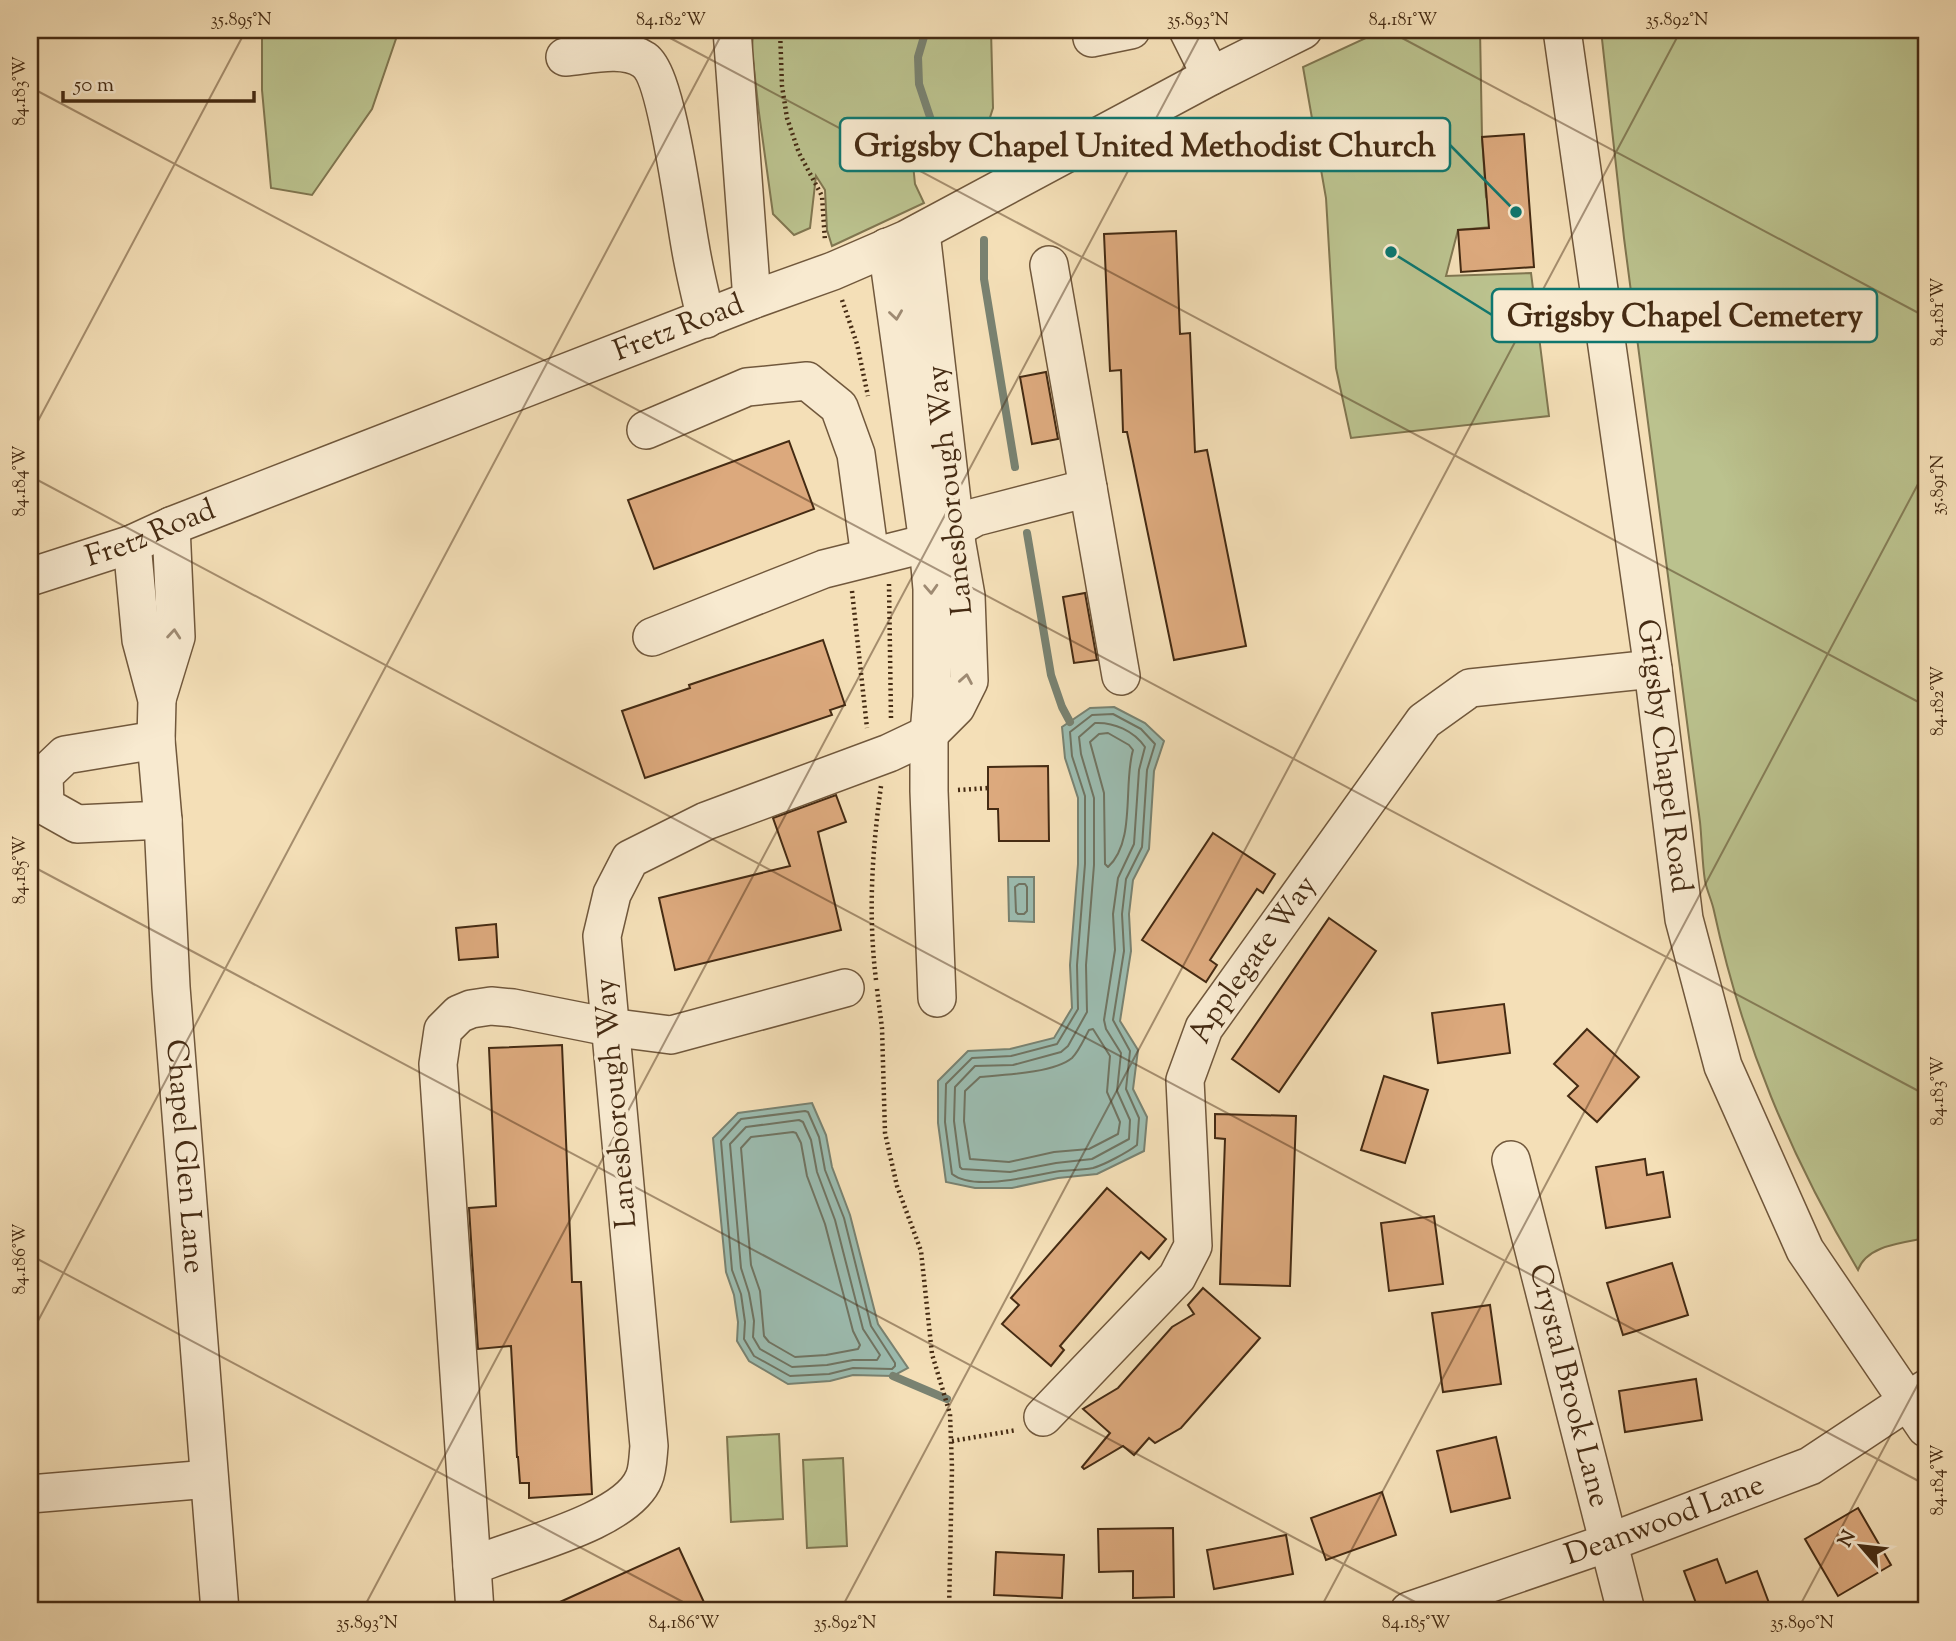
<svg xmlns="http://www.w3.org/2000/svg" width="1956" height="1641" font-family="'Sorts Mill Goudy',serif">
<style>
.green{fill:#bbc28e;stroke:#807650;stroke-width:2}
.water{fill:#9cbcb0;stroke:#798271;stroke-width:2}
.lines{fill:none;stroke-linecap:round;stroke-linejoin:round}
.shore{stroke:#707462;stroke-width:2}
.stream{stroke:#798271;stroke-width:8}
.building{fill:#dca97d;stroke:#452b13;stroke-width:2}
.minor-casing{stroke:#71583c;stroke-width:40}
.path{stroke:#452b13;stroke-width:4.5;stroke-dasharray:2 3.5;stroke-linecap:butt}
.minor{stroke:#f8ead0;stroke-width:37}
.oneway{stroke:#9e8a72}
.ticks{fill:none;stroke:#452b13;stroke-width:2;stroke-opacity:0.45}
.labels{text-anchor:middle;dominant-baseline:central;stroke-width:7;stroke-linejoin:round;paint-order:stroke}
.street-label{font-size:30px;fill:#452b13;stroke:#f8ead0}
.leader{fill:none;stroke:#0f766e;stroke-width:2.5}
.callout-dot{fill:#0f766e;stroke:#f8ead0;stroke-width:2.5}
.callout{fill:#f8ead0;stroke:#0f766e;stroke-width:2.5}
.callout-label{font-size:32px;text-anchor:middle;font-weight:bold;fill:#452b13}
.neatline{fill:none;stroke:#452b13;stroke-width:2.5}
.ticks-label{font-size:18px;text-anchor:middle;fill:#452b13}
</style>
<rect width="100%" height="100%" fill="#f4dfb7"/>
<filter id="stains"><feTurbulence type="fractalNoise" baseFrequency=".00286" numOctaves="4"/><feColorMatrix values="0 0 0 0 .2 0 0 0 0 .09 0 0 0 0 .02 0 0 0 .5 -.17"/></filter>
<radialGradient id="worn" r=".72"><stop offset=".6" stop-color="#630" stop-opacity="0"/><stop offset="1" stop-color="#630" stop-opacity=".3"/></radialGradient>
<g class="green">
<path d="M262 30H399L372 109 312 195 271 188 262 90Z"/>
<path d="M753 30H991L993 108 983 139 958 154 932 157 911 144 915 184 924 203 832 246 827 230 825 190 816 176 810 228 794 235 773 214 759 113 752 51Z"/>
<path d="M1383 30H1480L1482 137 1486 197 1503 226 1458 230 1446 276 1531 273 1549 416 1351 438 1336 368 1326 198 1303 67Z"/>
<path d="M1601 30H1926V1238C1903 1243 1867 1245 1858 1270 1790 1156 1742 1041 1714 911 1712 901 1707 891 1705 881 1702 862 1702 841 1700 822L1624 238Z"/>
<path d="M779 1434 783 1519 731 1522 727 1437Z"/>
<path d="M843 1458 847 1546 807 1548 803 1460Z"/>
</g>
<g class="water">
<path d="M1114 707 1145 723 1164 741 1154 771 1149 849 1133 880 1129 914 1131 951 1120 1021 1138 1050 1133 1089 1147 1117 1144 1151 1097 1174 1058 1178 1012 1188H975L946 1182 938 1123V1081L968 1051 1010 1049 1054 1038 1072 1008 1070 965 1078 864V798L1065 758 1062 727 1090 708Z"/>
<path d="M1008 877H1034V922L1009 921Z"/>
<path d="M812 1103 826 1135 832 1167 850 1215 878 1324 908 1368 893 1376 853 1375 830 1381 788 1384 749 1361 737 1341 738 1322 734 1295 726 1272 713 1138 738 1113Z"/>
</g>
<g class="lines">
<g class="shore">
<path d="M1113 714 1141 729 1155 744 1147 770 1142 847 1126 879 1122 914 1124 951 1113 1020 1130 1051 1126 1089 1139 1118 1137 1145C1128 1152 1104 1165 1093 1168 1082 1170 1071 1170 1060 1171 1033 1175 975 1192 952 1174L945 1122 946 1084 972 1058 1011 1056 1057 1044 1078 1009 1077 965 1085 864V796L1072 756 1070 732 1092 715Z"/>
<path d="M1095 723C1114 722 1134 731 1145 747L1139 770 1134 844 1118 878 1113 914 1115 950 1104 1020 1106 1029 1121 1053 1117 1091 1130 1120 1129 1139 1092 1159 1056 1163 1010 1172 962 1169 960 1167 954 1121 955 1087 975 1066 1013 1065 1061 1052 1068 1046 1087 1012 1086 965 1094 865V798L1081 754 1079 737Z"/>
<path d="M1108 733 1129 745 1133 750C1123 784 1136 842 1108 867L1105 864 1104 793 1090 742 1099 734Z"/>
<path d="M1019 884H1025L1027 887V911L1024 914H1018L1016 912 1015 887Z"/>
<path d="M1093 1029 1110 1056 1107 1092 1120 1122 1118 1134 1089 1149 1054 1152 1009 1162 970 1159 964 1121 965 1091 980 1077C1003 1075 1054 1073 1072 1058 1079 1051 1084 1039 1089 1030Z"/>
<path d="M805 1111 808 1112 819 1137 825 1170 844 1218 871 1326 895 1363V1366L892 1369 853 1368 829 1374 790 1376 754 1356 744 1339 745 1322 741 1294 732 1270 721 1141 741 1119Z"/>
<path d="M799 1120 803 1122 811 1140 817 1172 835 1220 863 1329 880 1355 877 1360H853L827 1365 792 1367 760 1349 753 1337 754 1321 749 1293 741 1268 730 1144 746 1127Z"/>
<path d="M793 1132 796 1133 801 1143 807 1176 825 1224 853 1331 860 1345 858 1349 826 1355 795 1357 769 1342 764 1336 760 1291 751 1265 741 1148 751 1137Z"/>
</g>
<g class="stream">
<path d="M926 30 918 57 919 84 947 168"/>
<path d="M984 240V279L1015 467"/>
<path d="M1027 533 1051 675 1062 707 1070 722"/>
<path d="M893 1376 947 1399"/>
</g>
</g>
<g class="building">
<path d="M1524 134 1534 267 1461 272 1458 230 1489 228 1482 137Z"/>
<path d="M1176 231 1180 334 1190 333 1195 452 1207 450 1246 646 1174 660 1127 432H1123L1121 370 1110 371 1104 234Z"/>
<path d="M1046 372 1058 439 1032 444 1020 377Z"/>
<path d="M789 441 814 509 654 569 628 500Z"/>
<path d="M1085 593 1097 660 1074 663 1063 597Z"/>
<path d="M823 640 845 705 830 710 832 715 645 778 622 711 690 688 689 685Z"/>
<path d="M1048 766 1049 841H999L998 809H988V767Z"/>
<path d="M836 795 846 822 818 832 841 930 675 970 659 898 790 866 773 818Z"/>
<path d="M1213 833 1275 874 1263 893 1257 889 1210 960 1217 965 1206 982 1142 940Z"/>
<path d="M1329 918 1376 951 1279 1092 1232 1059Z"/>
<path d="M496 924 498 957 459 960 456 928Z"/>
<path d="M1504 1004 1510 1053 1438 1063 1432 1013Z"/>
<path d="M1587 1029 1639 1077 1597 1122 1568 1096 1578 1086 1554 1064Z"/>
<path d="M562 1045 572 1282H581L592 1494 529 1498V1483H520L518 1457H517L511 1346 478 1349 469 1208 496 1206 489 1048Z"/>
<path d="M1384 1076 1428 1090 1405 1163 1361 1150Z"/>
<path d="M1215 1114 1296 1116 1290 1286 1220 1284 1225 1139 1215 1138Z"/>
<path d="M1645 1159 1647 1175 1663 1172 1670 1217 1606 1228 1596 1167Z"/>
<path d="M1107 1188 1166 1239 1149 1259 1141 1252 1060 1346 1064 1350 1051 1366 1002 1324 1019 1305 1011 1298Z"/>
<path d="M1434 1216 1443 1284 1389 1291 1381 1223Z"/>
<path d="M1672 1263 1688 1315 1623 1335 1607 1283Z"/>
<path d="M1203 1288 1260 1338 1181 1428 1155 1443 1149 1438 1134 1455 1123 1446 1084 1469 1082 1467 1110 1433 1083 1409 1118 1388 1172 1327 1194 1314 1188 1305Z"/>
<path d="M1490 1305 1501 1384 1443 1392 1432 1313Z"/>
<path d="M1696 1379 1702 1420 1625 1432 1619 1391Z"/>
<path d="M1496 1437 1510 1498 1451 1512 1437 1451Z"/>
<path d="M1382 1492 1396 1535 1326 1560 1311 1518Z"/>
<path d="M1858 1508 1891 1565 1838 1596 1805 1539Z"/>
<path d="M1173 1528 1174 1597 1133 1598V1571L1099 1572 1098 1529Z"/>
<path d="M1286 1535 1293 1574 1214 1589 1207 1550Z"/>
<path d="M679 1548 708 1611H540Z"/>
<path d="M996 1552 1064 1555 1062 1598 994 1595Z"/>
<path d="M1717 1559 1726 1583 1757 1571 1772 1611H1699L1684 1571Z"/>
</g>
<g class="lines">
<defs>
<g id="minor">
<path d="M732 30 752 300"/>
<path d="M1091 30 1092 38 1131 30"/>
<path d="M1188 30 1211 76"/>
<path id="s1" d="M1562 30 1653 669 1684 919 1723 1066 1805 1250 1926 1428"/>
<path d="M565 57C589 55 623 46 644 60 667 76 684 213 690 245 694 270 700 294 706 319"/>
<path d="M887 247 928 543 932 589V697L929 734V791L937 998"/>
<path d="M1049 265 1121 676"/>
<path d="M646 430 747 387 807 381 839 407 856 454 870 557"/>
<path id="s2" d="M132 544 141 640 157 700 156 740 163 820 171 987 220 1611"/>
<path id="s3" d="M30 577 132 544 171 526 338 461 752 300 833 271 907 239 1211 76 1303 30"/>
<path d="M652 637 824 569 928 543 976 517 1088 488"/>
<path d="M157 699 176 637 171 526"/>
<path d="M156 740 65 755 44 775 45 806 77 824 163 820"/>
<path id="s4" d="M1511 1160 1626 1611"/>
<path id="s5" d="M1043 1417 1177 1277 1193 1246 1185 1080 1204 1028 1424 721 1470 688 1653 669"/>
<path d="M30 1494 209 1479"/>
<path d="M472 1566C515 1547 626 1523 644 1478 648 1469 648 1456 649 1446L602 936 612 894 630 859 706 821 889 753 929 734 956 707 969 681 966 596 957 545 921 232"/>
<path d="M475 1611 438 1064 443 1030 459 1014 471 1009 491 1006 513 1008 609 1027 671 1035 845 988"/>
<path id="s6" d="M1409 1611 1610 1542 1810 1466 1926 1389"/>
</g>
</defs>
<use href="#minor" class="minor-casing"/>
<g class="path">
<path d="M780 30 782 86 787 118 799 153 822 196 825 241"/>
<path d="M842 300 857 344 868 396"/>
<path d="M889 584 891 719"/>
<path d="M852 591 867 728"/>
<path d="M958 790 988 788"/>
<path d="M876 980C868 914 872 852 881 786"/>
<path d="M877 989 882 1028 885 1133 897 1186 921 1251 932 1354 950 1414 952 1468 949 1611"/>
<path d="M952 1441 1017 1430"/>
</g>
<use href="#minor" class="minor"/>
</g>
<defs><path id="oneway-chevron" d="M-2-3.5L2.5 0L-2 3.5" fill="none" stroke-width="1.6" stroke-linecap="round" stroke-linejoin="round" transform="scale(1.75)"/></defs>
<g class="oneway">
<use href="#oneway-chevron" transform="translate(896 315) rotate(82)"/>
<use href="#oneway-chevron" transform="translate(931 589) rotate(87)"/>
<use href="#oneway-chevron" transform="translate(174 634) rotate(-85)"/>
<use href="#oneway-chevron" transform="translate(966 679) rotate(-80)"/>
</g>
<path class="ticks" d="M655 30 1926 706M1387 30 1926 317M30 87 1926 1095M30 436 246 30M30 476 1926 1485M30 865 1432 1611M30 1255 700 1611M30 1336 724 30M362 1611 1203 30M840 1611 1681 30M1319 1611 1926 469M1797 1611 1926 1369"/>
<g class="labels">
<g class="street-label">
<text stroke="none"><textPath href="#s3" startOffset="695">Fretz Road</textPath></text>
<text transform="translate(951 490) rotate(-96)">Lanesborough Way</text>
<text stroke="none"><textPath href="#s3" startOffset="128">Fretz Road</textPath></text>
<text stroke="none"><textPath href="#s1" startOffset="733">Grigsby Chapel Road</textPath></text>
<text stroke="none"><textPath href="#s5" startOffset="534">Applegate Way</textPath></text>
<text transform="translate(617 1103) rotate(-95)">Lanesborough Way</text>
<text stroke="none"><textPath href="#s2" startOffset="616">Chapel Glen Lane</textPath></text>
<text stroke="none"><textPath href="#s4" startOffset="233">Crystal Brook Lane</textPath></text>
<text stroke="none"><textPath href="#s6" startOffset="271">Deanwood Lane</textPath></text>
</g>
</g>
<path class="leader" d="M1516 212L1450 145M1391 252L1492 315"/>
<g class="callout-dot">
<circle cx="1516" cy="212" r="7"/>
<circle cx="1391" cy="252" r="7"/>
</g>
<g class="callout">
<rect x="840" y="118" width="610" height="53" rx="7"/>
<rect x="1492" y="289" width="385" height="53" rx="7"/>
</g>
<g class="callout-label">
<text x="1145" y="156">Grigsby Chapel United Methodist Church</text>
<text x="1685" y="326">Grigsby Chapel Cemetery</text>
</g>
<rect width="1956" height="1641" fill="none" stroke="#f4dfb7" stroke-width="77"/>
<g transform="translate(1861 1546) rotate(298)" stroke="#f8ead0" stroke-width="5" paint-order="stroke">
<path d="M0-5L12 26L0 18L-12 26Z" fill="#452b13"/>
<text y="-10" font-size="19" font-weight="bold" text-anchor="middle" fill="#452b13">N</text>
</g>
<path d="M63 91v10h191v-10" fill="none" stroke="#452b13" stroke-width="3.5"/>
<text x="74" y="91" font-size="21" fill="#452b13" stroke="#f8ead0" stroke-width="5" paint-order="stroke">50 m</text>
<rect x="38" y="38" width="1880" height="1564" class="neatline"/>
<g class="ticks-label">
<text x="241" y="25">35.895°N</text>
<text x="671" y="25">84.182°W</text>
<text x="1198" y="25">35.893°N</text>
<text x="1403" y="25">84.181°W</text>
<text x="1677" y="25">35.892°N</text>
<text transform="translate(19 91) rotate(-90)" y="6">84.183°W</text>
<text transform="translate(1937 312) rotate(-90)" y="6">84.181°W</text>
<text transform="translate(19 481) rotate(-90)" y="6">84.184°W</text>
<text transform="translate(1937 485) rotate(-90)" y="6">35.891°N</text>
<text transform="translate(1937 701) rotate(-90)" y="6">84.182°W</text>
<text transform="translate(19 870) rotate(-90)" y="6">84.185°W</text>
<text transform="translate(1937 1091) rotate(-90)" y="6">84.183°W</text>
<text transform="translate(19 1259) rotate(-90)" y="6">84.186°W</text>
<text transform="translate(1937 1480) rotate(-90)" y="6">84.184°W</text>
<text x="367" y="1628">35.893°N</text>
<text x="684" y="1628">84.186°W</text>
<text x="845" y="1628">35.892°N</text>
<text x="1416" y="1628">84.185°W</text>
<text x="1802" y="1628">35.890°N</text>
</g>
<rect width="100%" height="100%" filter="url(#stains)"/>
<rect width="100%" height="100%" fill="url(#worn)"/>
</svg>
